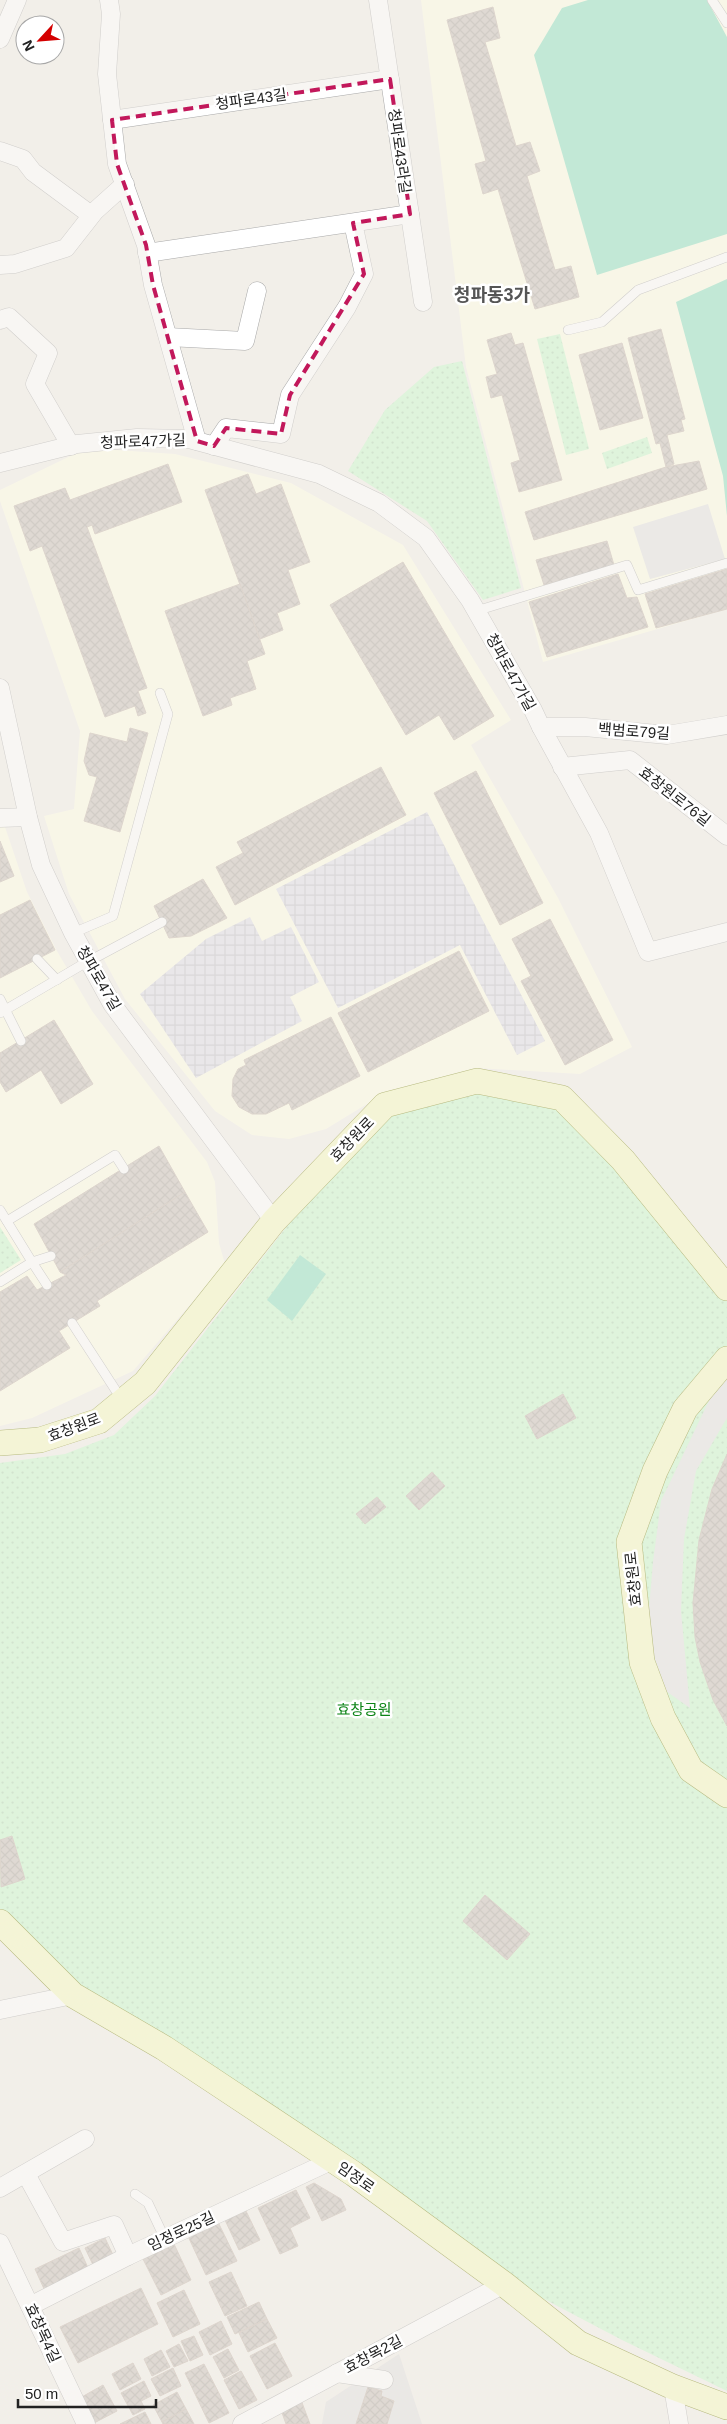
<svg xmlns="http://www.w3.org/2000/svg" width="727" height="2424" font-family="Helvetica,'Noto Sans KR',sans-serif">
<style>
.residential{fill:#e0dfdf}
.education{fill:#ffffe5}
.park{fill:url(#park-dots)}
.pitch{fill:#88e0be}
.parking{fill:#e2e2e2}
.plaza{fill:url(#plaza-grid)}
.building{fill:url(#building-cross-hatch);stroke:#c4b6ab}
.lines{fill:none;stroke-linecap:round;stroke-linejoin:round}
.lane-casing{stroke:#a9a9a9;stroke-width:10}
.street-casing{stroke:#a9a9a9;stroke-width:19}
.secondary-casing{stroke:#707d05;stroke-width:26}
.lane{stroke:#fff;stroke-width:9}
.street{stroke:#fff;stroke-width:18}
.secondary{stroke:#f7fabf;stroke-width:25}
.marked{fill:none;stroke:#c2185b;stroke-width:4;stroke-dasharray:10 6;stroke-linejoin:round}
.labels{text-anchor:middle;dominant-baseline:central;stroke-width:5;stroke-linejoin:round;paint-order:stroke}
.street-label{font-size:15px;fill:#222;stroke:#fff}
.park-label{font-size:15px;fill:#0c8416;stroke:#fff}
.quarter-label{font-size:18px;font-weight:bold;fill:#555;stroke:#fff}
</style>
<defs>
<pattern id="park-dots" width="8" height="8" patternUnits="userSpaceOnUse" patternTransform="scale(1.25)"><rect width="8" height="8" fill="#c8facc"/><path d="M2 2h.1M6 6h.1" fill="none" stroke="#acd6af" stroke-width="1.8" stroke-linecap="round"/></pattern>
<pattern id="plaza-grid" width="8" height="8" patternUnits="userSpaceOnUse" patternTransform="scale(1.25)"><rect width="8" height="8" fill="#dddde8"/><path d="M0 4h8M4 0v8" fill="none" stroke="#bdbdc7"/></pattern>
<pattern id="building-cross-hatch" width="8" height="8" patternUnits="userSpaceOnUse" patternTransform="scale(1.25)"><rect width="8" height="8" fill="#c7bfb8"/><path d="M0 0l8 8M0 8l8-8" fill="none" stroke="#aba49e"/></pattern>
</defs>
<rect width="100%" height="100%" fill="#f2efe9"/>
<path class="residential" d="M399 2354 422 2424H322L326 2402Z"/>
<g class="education">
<path d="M421 0H727V609L543 662 466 367Z"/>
<path d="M87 448 175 454 291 483 403 545 511 720 471 745 558 898 632 1047 580 1074 476 1068 380 1096 326 1129 289 1139 252 1135 215 1111 125 999 69 894 44 816 74 809 80 731 0 501V490Z"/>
<path d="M0 821H3L27 892 57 951 92 1011 207 1162 215 1182 219 1243 225 1264 133 1371 32 1418 0 1426Z"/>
</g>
<g class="park">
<path d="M560 334 589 449 566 455 537 339Z"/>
<path d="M462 361 521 588 483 600 427 521 348 471 385 410 434 367Z"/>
<path d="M647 437 652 453 607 469 602 453Z"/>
<path d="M478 1089 558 1105 618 1165 727 1296V2391L622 2340 508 2280 79 1989 0 1913V1463L65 1454 114 1435 155 1396 288 1225 390 1112Z"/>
<path d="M0 1227 21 1260 0 1273Z"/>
</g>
<g class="pitch">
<path d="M588 0H707L727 37V234L597 275 534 55 562 8Z"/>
<path d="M727 279V516L723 476 676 302Z"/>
<path d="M300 1255 326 1274 292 1321 267 1300Z"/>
</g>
<g class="parking">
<path d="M708 504 725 559 650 579 633 527Z"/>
<path d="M727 1372V1418L696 1471 684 1539 681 1611 690 1708 663 1689 647 1632 653 1562 661 1501 716 1386Z"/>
</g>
<g class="plaza">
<path d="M427 812 545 1041 517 1055 460 945 338 1008 276 889Z"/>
<path d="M250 917 262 941 291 927 319 982 290 997 302 1021 196 1078 140 994 206 939Z"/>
</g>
<g class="building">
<path d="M493 7 500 38 485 42 492 65 516 146 530 142 540 171 527 176 555 270 571 266 579 297 535 309 498 189 483 194 475 164 486 161 447 20Z"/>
<path d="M661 329 685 419 681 420 684 431 667 435 674 464 666 467 660 443 656 444 628 338Z"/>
<path d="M511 333 515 345 523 343 562 480 519 492 511 463 520 460 502 395 491 398 486 377 497 374 487 340Z"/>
<path d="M622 343 643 418 600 430 579 355Z"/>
<path d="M699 461 707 489 534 540 525 512 666 467Z"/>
<path d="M168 464 182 502 95 534 92 525 87 527 147 688 138 691 146 713 138 716 135 706 105 717 42 546 30 551 14 506 65 488 70 500Z"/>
<path d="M248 474 256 494 281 484 310 562 288 570 300 604 277 613 283 630 260 639 205 490Z"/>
<path d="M607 541 614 565 544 585 536 560Z"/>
<path d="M403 562 494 716 454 740 439 715 406 735 330 605Z"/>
<path d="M727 569V609L656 628 645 594Z"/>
<path d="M618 574 627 598 637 597 648 627 547 657 529 602Z"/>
<path d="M240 584 265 654 247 661 256 689 230 698 232 705 203 716 165 611Z"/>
<path d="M130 728 148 733 120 832 84 821 97 777 89 775 84 761 90 733 127 742Z"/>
<path d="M381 767 406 815 235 905 216 867 243 853 237 842Z"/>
<path d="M476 771 543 903 500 925 434 793Z"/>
<path d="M0 841 14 876 0 882Z"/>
<path d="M203 879 227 918 191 936 169 938 154 906Z"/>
<path d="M30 900 55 950 0 978V915Z"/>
<path d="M550 919 613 1040 565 1065 521 981 531 976 512 939Z"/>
<path d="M459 951 489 1011 368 1072 338 1013Z"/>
<path d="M331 1017 360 1076 292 1110 289 1103 266 1114H252L239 1107 232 1096 233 1079 238 1069 246 1065 244 1060Z"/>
<path d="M54 1020 93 1084 61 1104 41 1070 6 1092 0 1082V1053Z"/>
<path d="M159 1146 185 1192 60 1272 34 1224Z"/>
<path d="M185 1192 208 1232 97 1301 100 1306 59 1331 70 1348 0 1391V1292L27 1276 37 1290 66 1275 60 1272Z"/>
<path d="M563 1394 576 1418 537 1439 525 1416Z"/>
<path d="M727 1454V1726L713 1700 700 1662 695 1637 693 1603 699 1540 712 1489Z"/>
<path d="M432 1472 445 1486 419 1510 406 1496Z"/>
<path d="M377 1497 386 1507 365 1524 356 1514Z"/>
<path d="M12 1836 25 1879 1 1887 0 1840Z"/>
<path d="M485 1895 530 1934 507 1960 463 1921Z"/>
<path d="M314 2183 341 2199 346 2210 322 2221 306 2187Z"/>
<path d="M296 2190 310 2218 290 2228 298 2246 280 2254 258 2208Z"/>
<path d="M246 2211 260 2240 239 2250 225 2220Z"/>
<path d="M217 2220 237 2261 206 2275 187 2234Z"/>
<path d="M105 2238 114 2257 94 2267 85 2248Z"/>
<path d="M174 2244 191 2280 161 2295 143 2259Z"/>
<path d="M79 2248 89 2270 45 2291 35 2269Z"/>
<path d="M231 2272 247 2306 225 2316 209 2282Z"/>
<path d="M141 2288 158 2324 78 2363 60 2327Z"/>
<path d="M184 2290 200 2324 173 2337 157 2303Z"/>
<path d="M259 2302 267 2319 235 2334 227 2317Z"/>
<path d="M267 2319 277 2338 248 2352 239 2333Z"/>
<path d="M221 2321 232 2344 210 2355 199 2332Z"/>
<path d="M194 2336 203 2355 190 2361 181 2341Z"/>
<path d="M275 2343 292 2376 267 2389 250 2356Z"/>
<path d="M179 2344 188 2361 174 2367 166 2351Z"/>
<path d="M228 2349 239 2370 224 2378 213 2357Z"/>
<path d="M161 2350 170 2367 152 2376 144 2359Z"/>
<path d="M133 2363 141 2379 120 2390 112 2374Z"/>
<path d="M204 2364 229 2413 209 2423 185 2373Z"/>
<path d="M173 2368 181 2386 160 2396 151 2379Z"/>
<path d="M241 2371 257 2400 239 2409 224 2380Z"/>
<path d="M144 2381 151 2396 141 2401 145 2409 133 2415 121 2393Z"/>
<path d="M103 2385 117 2411 94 2423 80 2398Z"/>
<path d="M368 2387 382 2391 381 2396 394 2401 387 2424H356Z"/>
<path d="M177 2392 186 2409 162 2422 153 2405Z"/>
<path d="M301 2400 310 2424H286L280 2407Z"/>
<path d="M186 2409 194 2424H163L162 2422Z"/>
<path d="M145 2412 151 2424H120Z"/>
</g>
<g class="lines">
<defs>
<g id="lane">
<path d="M712 0 727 23"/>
<path d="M568 330 602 322 638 290 727 257"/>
<path d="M476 611 627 565 638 590 727 563"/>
<path d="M73 933 113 916 168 714 160 693"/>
<path d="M37 959 57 980"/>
<path d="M93 959 162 922"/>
<path d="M0 999 21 1041"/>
<path d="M0 1013 85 963"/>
<path d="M0 1210 32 1262 0 1282"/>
<path d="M7 1221 115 1155 124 1169"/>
<path d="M47 1285 32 1262 51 1256"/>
<path d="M72 1323 122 1400"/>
<path d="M135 2194 148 2203 165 2239"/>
</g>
<g id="street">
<path d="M109 0 111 14 107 74 117 164 146 245 153 285 197 441"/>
<path d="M378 0 423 302"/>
<path d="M0 39 17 0"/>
<path d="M112 120 390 79"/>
<path d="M0 151 23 159 33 172 91 215"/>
<path d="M147 253 410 214"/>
<path d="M0 265 15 264 66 248 95 211 125 184"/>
<path d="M0 320 9 317 48 353 35 384 71 446"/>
<path d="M168 337 245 341 257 291"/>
<path d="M214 446 226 428 281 434 290 395 347 307 364 274 353 223"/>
<path d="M0 463 77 444 137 438 189 439 319 474 379 503 426 538 470 600 533 710 541 727 599 833 648 952 727 932"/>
<path d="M0 688 28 817 41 865 73 933 112 1004 274 1221"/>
<path d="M541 727H585L667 735 727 725"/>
<path d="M562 767 630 760 727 836"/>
<path d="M0 818 28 817"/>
<path d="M0 2010 73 1995"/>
<path d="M26 2174 63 2242 114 2225 128 2256"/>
<path d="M0 2188 85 2139"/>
<path d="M0 2243 86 2424"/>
<path d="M30 2306 128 2256 333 2160"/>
<path d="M337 2373 384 2380"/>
<path d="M673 2387 679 2424"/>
<path d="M242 2424 504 2284"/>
</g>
<g id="secondary">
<path d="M727 1359 685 1409 655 1471 629 1542 642 1662 663 1718 691 1770 727 1795"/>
<path d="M0 1443 40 1440 99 1421 145 1383 274 1221 385 1105 477 1081 562 1098 623 1160 727 1288"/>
<path d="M0 1922 73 1995 164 2048 354 2174 504 2284 578 2343 673 2387 727 2407"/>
</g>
</defs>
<use href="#lane" class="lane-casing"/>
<use href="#street" class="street-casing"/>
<use href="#secondary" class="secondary-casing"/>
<use href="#lane" class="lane"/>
<use href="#street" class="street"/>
<use href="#secondary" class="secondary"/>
</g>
<path d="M0 0H727V2424H0ZM390 79 410 214 353 223 364 274 290 395 281 434 226 428 214 446 197 441 153 285 146 245 117 164 112 120Z" fill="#f2efe9" fill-opacity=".55" fill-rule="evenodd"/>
<path class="marked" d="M390 79 410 214 353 223 364 274 290 395 281 434 226 428 214 446 197 441 153 285 146 245 117 164 112 120Z"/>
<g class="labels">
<g class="street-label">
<text transform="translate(251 99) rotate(-8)">청파로43길</text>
<text transform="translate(400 151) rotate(82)">청파로43라길</text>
<text transform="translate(143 441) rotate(-2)">청파로47가길</text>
<text transform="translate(511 672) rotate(61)">청파로47가길</text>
<text transform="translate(634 731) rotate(4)">백범로79길</text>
<text transform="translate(675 796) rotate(38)">효창원로76길</text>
<text transform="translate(99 978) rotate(60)">청파로47길</text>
<text transform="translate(352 1139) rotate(-46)">효창원로</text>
<text transform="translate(74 1427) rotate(-21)">효창원로</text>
<text transform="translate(633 1579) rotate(-96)">효창원로</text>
<text transform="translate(356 2177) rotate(35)">임정로</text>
<text transform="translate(181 2231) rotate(-25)">임정로25길</text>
<text transform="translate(43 2333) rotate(65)">효창목4길</text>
<text transform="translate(373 2354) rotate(-28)">효창목2길</text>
</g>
<g class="park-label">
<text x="364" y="1709">효창공원</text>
</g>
<g class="quarter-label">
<text x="492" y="295">청파동3가</text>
</g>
</g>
<g transform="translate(40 40) rotate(244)"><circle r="24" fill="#ffffff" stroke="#a7a7a7"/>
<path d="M0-4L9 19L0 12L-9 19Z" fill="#d40000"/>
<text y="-8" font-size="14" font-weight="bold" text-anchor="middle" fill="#222222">N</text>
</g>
<path d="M18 2399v8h138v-8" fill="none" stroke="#222222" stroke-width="2.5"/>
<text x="25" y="2399" font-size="15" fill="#222222" stroke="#ffffff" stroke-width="4" paint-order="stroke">50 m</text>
</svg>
